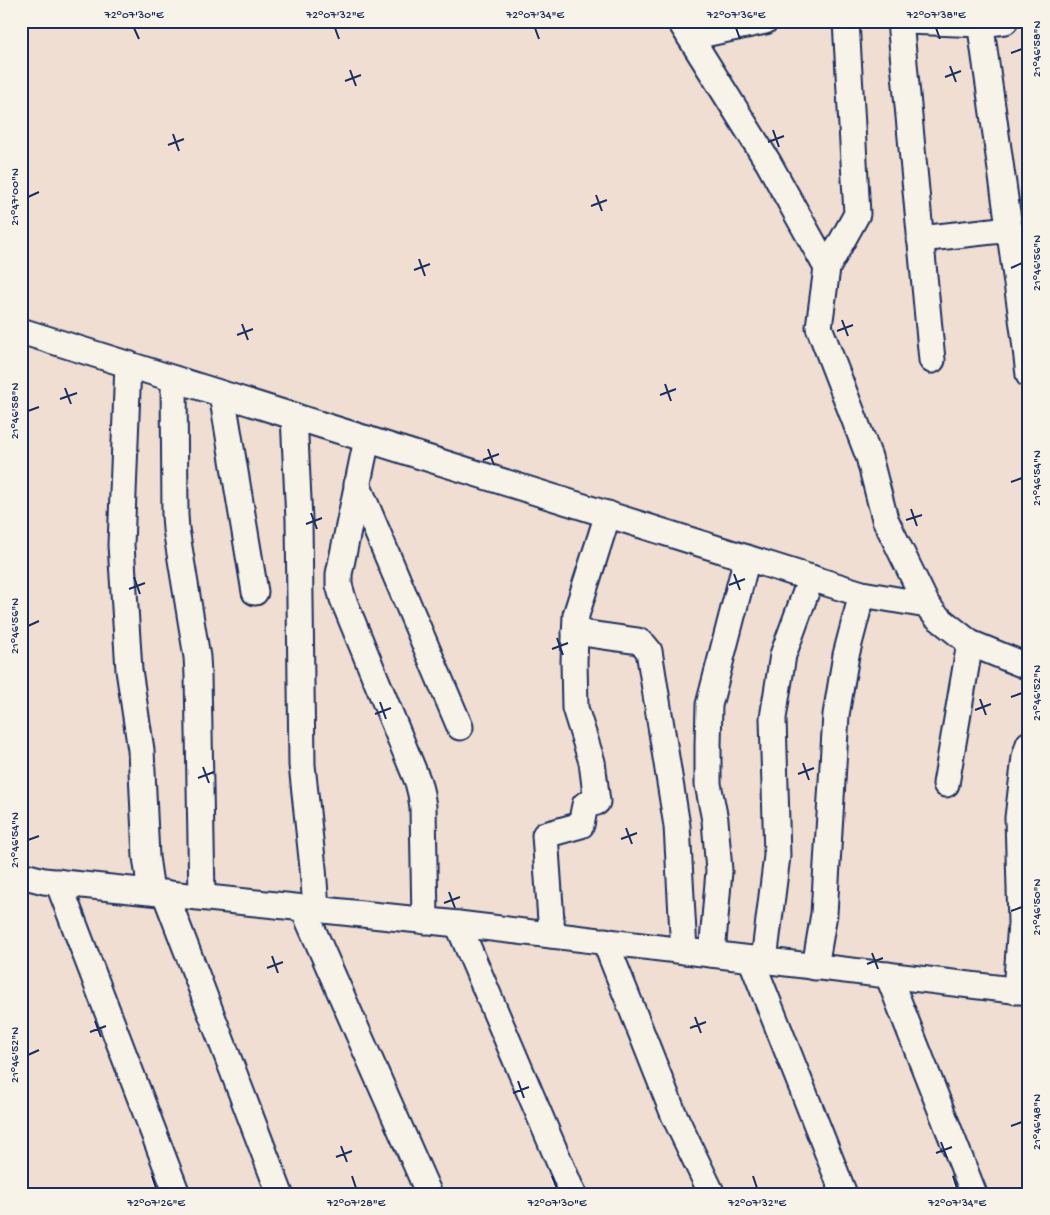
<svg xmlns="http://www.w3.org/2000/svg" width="1050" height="1215" font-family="'Gochi Hand',sans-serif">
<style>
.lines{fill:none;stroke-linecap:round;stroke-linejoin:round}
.minor-casing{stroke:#1b2f5e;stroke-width:29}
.minor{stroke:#f7f3e8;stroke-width:25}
.ticks{fill:none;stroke:#1b2f5e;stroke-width:2}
.neatline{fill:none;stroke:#1b2f5e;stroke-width:2}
.ticks-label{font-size:12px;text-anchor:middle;fill:#1b2f5e}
</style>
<rect width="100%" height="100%" fill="#f1ded2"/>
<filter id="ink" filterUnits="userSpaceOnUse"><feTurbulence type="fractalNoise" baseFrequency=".02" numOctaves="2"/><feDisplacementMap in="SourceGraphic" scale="10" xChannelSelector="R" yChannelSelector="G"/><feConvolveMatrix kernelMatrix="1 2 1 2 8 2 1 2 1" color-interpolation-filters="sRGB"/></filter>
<g filter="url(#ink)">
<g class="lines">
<defs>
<g id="minor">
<path d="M680 21 768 162 827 268 819 327 869 457 885 519 927 605 936 616 970 643 1029 667"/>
<path d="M900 21 932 360"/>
<path d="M907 21 981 24 1005 21"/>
<path d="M980 21 1025 340 1029 375"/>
<path d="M690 37 765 21"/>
<path d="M920 239 1010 229"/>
<path d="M827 268 857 214 846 21"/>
<path d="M21 331 862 594 927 605"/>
<path d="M128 364 121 545 129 670 141 750 146 857 151 891"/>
<path d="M174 379 175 515 176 529 197 657 198 675 202 897"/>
<path d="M222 394 255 592"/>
<path d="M294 416 299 520 302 765 313 868 316 909"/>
<path d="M367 439 339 574V585L343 599 418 782 421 794 423 807 425 921"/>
<path d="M357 484 460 727"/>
<path d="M575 632 638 641 644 645 649 651 677 826 684 951"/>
<path d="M946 784 970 643"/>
<path d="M21 875 44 881 458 924 1029 992"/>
<path d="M58 882 177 1194"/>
<path d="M165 893 280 1194"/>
<path d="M303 908 429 1194"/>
<path d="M458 924 573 1194"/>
<path d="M552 935 545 835 581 825 585 805 597 802 592 762 575 708 574 661 576 615 608 514"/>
<path d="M605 941 674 1115 712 1194"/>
<path d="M712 954 719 871 715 820 708 784V745L709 705 747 558"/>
<path d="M751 959 844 1194"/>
<path d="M764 960 777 856 773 718 783 655 811 578"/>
<path d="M815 967 824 914 836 715 846 655 862 594"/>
<path d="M888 975 974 1194"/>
<path d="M1016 991 1021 923 1018 818 1025 757 1029 744"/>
</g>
</defs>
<use href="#minor" class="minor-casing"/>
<use href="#minor" class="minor"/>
</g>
</g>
<path class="ticks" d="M134 28 139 39M335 28 339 39M535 28 539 39M736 28 740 39M936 28 940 39M1011 53 1022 49M950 66 956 82M350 70 356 86M945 77 961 71M345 81 361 75M773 130 779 147M173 134 179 151M768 142 784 136M168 145 184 139M596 195 602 211M28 197 39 192M591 206 607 200M419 259 425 276M1011 268 1022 263M414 270 430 264M842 320 848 336M242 324 248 340M837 331 853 325M237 335 253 329M665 384 671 401M65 388 71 404M660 395 676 389M60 399 77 393M28 411 39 407M488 449 494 465M483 460 499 454M1011 482 1022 478M911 509 917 526M311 513 317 529M906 520 922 515M306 524 322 518M734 574 740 590M134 577 140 594M729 585 745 579M129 589 145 583M28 626 39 621M557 638 563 655M552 649 568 643M1011 697 1022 693M980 699 986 715M380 702 386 719M975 710 991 704M375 714 391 708M803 763 809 780M203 767 209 783M798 774 814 768M198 778 214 772M626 828 632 844M621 839 637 833M28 840 39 836M449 892 455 908M444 903 460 897M1011 911 1022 907M872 953 878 969M272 956 278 973M867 964 883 958M267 968 283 962M695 1017 701 1033M95 1021 101 1037M690 1028 706 1022M90 1032 106 1026M28 1055 39 1050M518 1081 524 1098M513 1093 529 1087M1011 1126 1022 1122M941 1142 947 1158M341 1146 347 1162M936 1153 952 1147M336 1157 352 1151M152 1176 156 1188M352 1176 356 1188M552 1176 557 1188M753 1176 757 1188M953 1176 957 1188"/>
<rect width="1050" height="1215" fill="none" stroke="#f7f3e8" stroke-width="55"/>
<rect x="28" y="28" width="994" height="1160" class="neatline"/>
<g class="ticks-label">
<text x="134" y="18">72°07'30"E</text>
<text x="335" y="18">72°07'32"E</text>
<text x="535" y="18">72°07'34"E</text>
<text x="736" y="18">72°07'36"E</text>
<text x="936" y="18">72°07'38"E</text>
<text transform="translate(1036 49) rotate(-90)" y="4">21°46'58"N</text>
<text transform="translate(14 197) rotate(-90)" y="4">21°47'00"N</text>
<text transform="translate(1036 263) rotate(-90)" y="4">21°46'56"N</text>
<text transform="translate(14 411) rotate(-90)" y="4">21°46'58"N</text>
<text transform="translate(1036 478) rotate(-90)" y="4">21°46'54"N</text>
<text transform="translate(14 626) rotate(-90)" y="4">21°46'56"N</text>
<text transform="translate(1036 693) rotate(-90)" y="4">21°46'52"N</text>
<text transform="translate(14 840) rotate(-90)" y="4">21°46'54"N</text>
<text transform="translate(1036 907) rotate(-90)" y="4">21°46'50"N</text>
<text transform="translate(14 1055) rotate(-90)" y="4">21°46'52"N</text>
<text transform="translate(1036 1122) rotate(-90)" y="4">21°46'48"N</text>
<text x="156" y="1206">72°07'26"E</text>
<text x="356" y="1206">72°07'28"E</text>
<text x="557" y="1206">72°07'30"E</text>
<text x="757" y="1206">72°07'32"E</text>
<text x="957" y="1206">72°07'34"E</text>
</g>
</svg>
